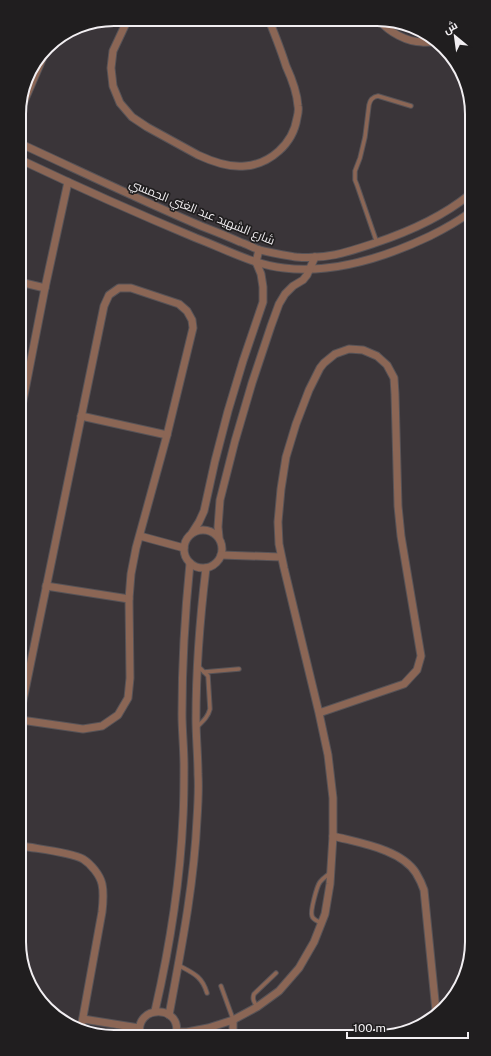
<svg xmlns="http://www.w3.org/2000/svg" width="491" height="1056" font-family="'Public Sans',Cairo,sans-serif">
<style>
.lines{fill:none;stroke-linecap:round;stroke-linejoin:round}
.lane-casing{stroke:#575357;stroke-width:5.5}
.street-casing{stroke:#575357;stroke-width:9}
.lane{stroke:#8b6655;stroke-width:3.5}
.street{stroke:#8b6655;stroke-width:7}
.labels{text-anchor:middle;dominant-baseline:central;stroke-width:3.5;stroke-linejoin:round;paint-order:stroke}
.street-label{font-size:12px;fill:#f2eff2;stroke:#201e1f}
.rim{fill:none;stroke:#f2eff2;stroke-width:2}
</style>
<rect width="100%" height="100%" fill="#3a3539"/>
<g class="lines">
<defs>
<g id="lane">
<path d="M377 243 357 185 355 180V171L360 158 365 137 369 105C370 100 372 97 378 96L411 106"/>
<path d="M204 672 239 669"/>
<path d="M197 727C203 721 208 717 210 709L208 676 198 666"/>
<path d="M321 923C318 921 313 920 312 916 310 911 317 886 320 882 323 878 327 876 330 873"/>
<path d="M178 965C193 973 202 976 207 993"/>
<path d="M221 986 233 1019"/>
<path d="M257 1007C254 1002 252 999 254 994L276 973"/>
</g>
<g id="street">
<path d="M128 19 113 51 111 68 113 86 120 103 132 117 147 127 198 155C211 161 229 168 245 166 270 164 293 144 297 118 298 114 299 110 298 106 297 92 292 79 286 66 281 50 275 35 269 20"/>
<path d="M380 21C389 32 407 42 422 42 427 43 432 42 437 41"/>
<path d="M19 113 47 48"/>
<path d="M19 143C80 171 140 200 201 226 214 231 227 236 240 242 247 244 253 248 260 250 271 253 284 255 296 257 325 260 348 252 375 243 408 232 442 217 469 195"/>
<path d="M19 159C78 187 136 213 196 238 225 249 254 265 284 268 334 274 386 257 430 236 444 229 457 222 469 213"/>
<path d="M20 282 45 288"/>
<path d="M20 416 45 288 68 182"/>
<path d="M81 416 167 435"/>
<circle cx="203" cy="549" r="19"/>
<path d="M192 533 199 522 204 511 215 461 228 411 243 361 263 302V287L261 274 256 262 259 250"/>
<path d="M140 536 184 548"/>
<path d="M219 537 218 527 220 500 235 441 252 383 271 326 279 304 285 294 293 286 303 280 307 275 315 257"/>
<path d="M221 555 281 557"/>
<path d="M46 586 129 599"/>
<path d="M21 710 104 306 109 295 119 288H131L179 304 187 311 192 320 193 328 167 435 136 548 131 574 129 599 130 678 128 698 118 715 102 726 83 729 21 720"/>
<path d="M333 836C359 843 401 849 416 873 419 878 422 884 424 890L436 1011"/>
<path d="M22 846C38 849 70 852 83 859 91 864 100 875 102 884 104 893 103 903 102 912L81 1028"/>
<path d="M155 1011C170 946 180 884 183 817 184 800 184 783 184 766 184 748 182 731 182 714 182 663 185 613 190 563"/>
<path d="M169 1015C181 950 194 885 197 819 198 804 199 789 198 774 198 756 196 737 196 719 196 668 200 618 206 568"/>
<path d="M83 1019 139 1028"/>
<path d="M233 1020V1035"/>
<path d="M177 1032H187L208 1028 233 1020 257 1007 279 991 299 968 314 942 325 914 330 884 333 836V798L328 755 319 713 284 568 279 544 278 522 281 489 286 457 296 424 309 390 320 368 324 363 335 354 349 349 363 350 377 356 387 365 394 378 395 394 398 506 401 536 421 656 417 670 404 684 319 713"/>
<path d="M140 1035C134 1004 183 1004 176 1035"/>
</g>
</defs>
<use href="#lane" class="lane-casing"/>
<use href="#street" class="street-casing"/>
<use href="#lane" class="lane"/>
<use href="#street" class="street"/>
</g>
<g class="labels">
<g class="street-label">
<text transform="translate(202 212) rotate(22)">شارع الشهيد عبد الغني الجمسي</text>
</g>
</g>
<path d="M0 0H491V1056H0ZM114 26H377A88 88 0 0 1 465 114V942A88 88 0 0 1 377 1030H114A88 88 0 0 1 26 942V114A88 88 0 0 1 114 26Z" fill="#201e1f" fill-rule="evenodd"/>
<path class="rim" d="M114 26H377A88 88 0 0 1 465 114V942A88 88 0 0 1 377 1030H114A88 88 0 0 1 26 942V114A88 88 0 0 1 114 26Z"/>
<g transform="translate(455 36) rotate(331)" stroke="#201e1f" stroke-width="3" paint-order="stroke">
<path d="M0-3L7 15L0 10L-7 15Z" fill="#f2eff2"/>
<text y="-6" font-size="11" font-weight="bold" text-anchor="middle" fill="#f2eff2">ش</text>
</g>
<path d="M347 1032v6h121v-6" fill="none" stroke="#f2eff2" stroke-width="2"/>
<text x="353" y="1032" font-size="12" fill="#f2eff2" stroke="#201e1f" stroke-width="3" paint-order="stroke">100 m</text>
</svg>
